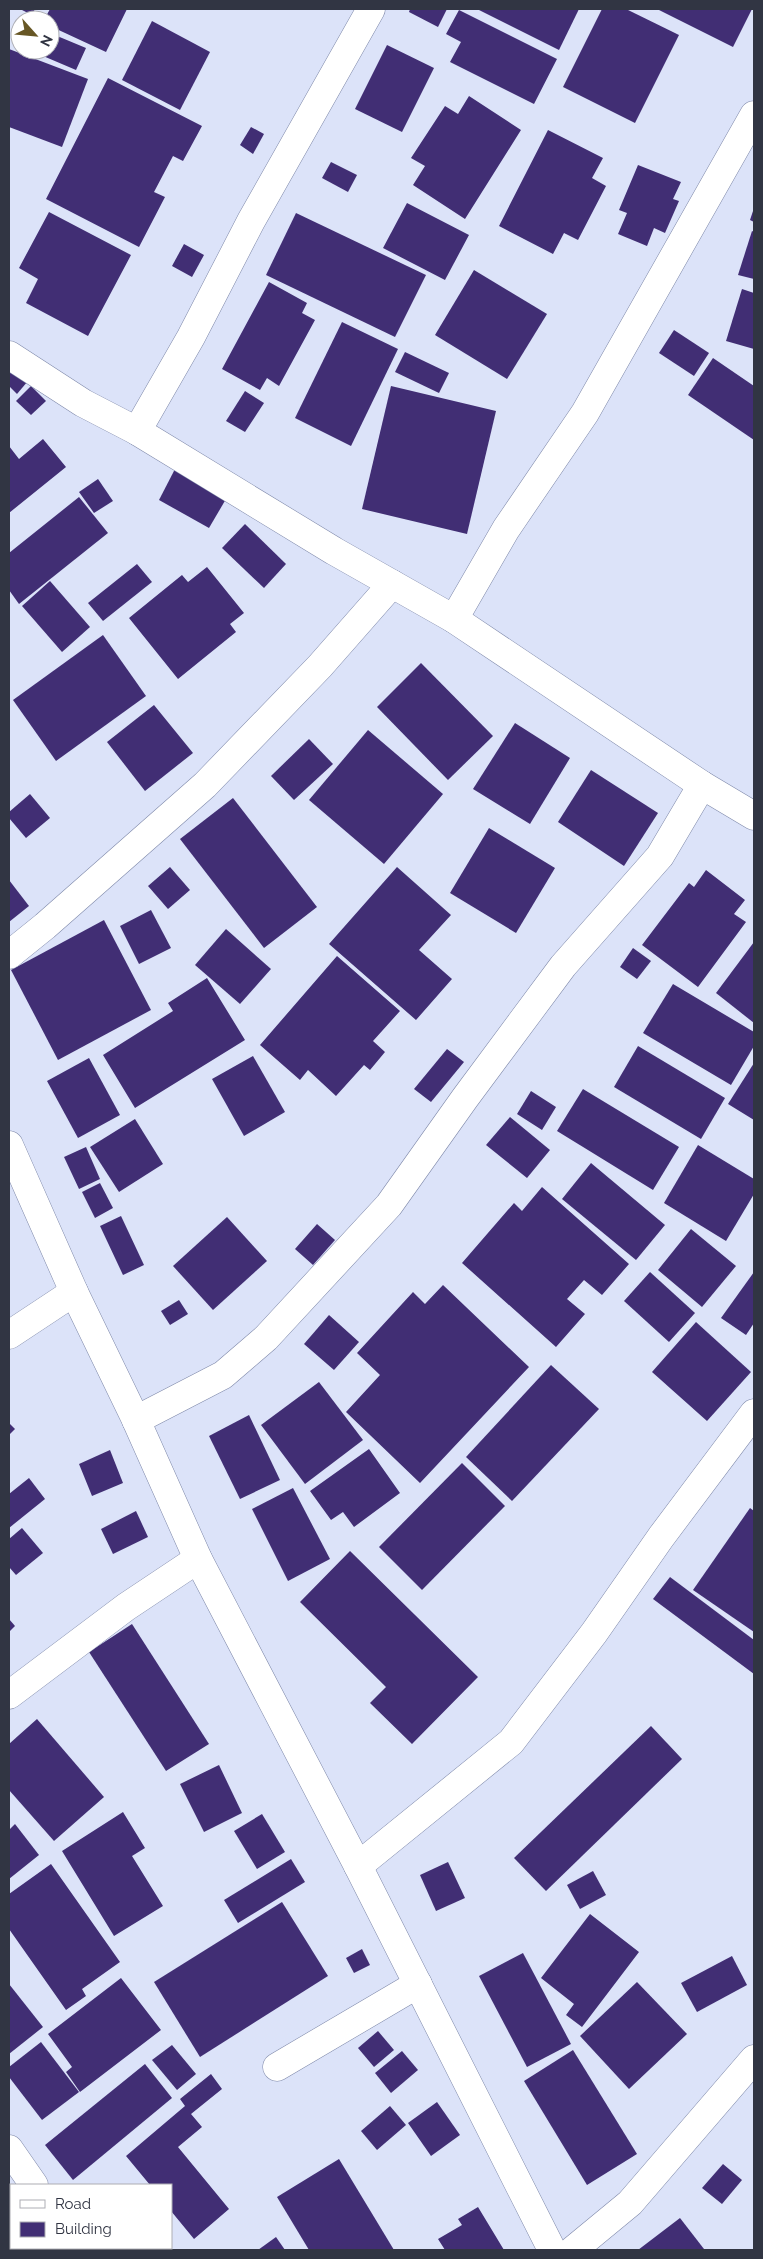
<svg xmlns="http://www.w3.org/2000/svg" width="763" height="2259" font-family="Raleway,sans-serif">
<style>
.building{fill:#412e74}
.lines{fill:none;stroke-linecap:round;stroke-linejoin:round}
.minor-casing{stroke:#7e88a9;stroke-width:29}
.minor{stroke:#fff;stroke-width:28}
</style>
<rect width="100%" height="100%" fill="#dce3f9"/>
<g class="building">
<path d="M20 9H35L32 15Z"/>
<path d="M50 9H127L106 52 50 26V20H44Z"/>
<path d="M410 9H447L438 27 409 12Z"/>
<path d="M477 9H579L559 50Z"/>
<path d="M602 9H626L679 35 635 123 563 87Z"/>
<path d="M657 9H752L733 47Z"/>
<path d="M459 10 557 59 534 104 450 62 461 42 446 34Z"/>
<path d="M152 21 210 52 180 110 122 80Z"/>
<path d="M50 33 86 48 76 70 29 50H50Z"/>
<path d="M387 45 434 68 402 132 355 109Z"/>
<path d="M9 49 88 79 62 147 9 127Z"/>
<path d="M108 78 202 126 183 161 173 156 154 192 165 197 139 247 46 199Z"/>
<path d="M469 96 521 130 465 219 413 185 425 166 411 158 445 106 458 114Z"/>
<path d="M251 127 264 134 253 154 240 145Z"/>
<path d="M548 130 603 158 592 178 606 186 578 240 564 233 553 254 499 226Z"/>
<path d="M331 162 357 175 348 192 322 178Z"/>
<path d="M638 165 681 182 673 199 679 201 665 233 654 228 647 246 618 234 627 213 619 210Z"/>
<path d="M407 203 469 235 445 280 383 248Z"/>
<path d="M754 208V222L750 220Z"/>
<path d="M49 212 131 255 88 336 26 303 38 279 19 268Z"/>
<path d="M296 213 426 275 395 337 266 275Z"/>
<path d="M752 231 754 232V279L738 275Z"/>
<path d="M184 244 204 255 192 277 172 266Z"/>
<path d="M474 270 547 314 507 379 435 335Z"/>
<path d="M269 282 307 303 302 313 315 320 279 386 267 378 260 390 222 369Z"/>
<path d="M742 289 754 293V349L726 341Z"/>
<path d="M342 322 398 349 351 446 295 418Z"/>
<path d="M674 330 709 353 694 376 659 353Z"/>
<path d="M405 352 449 373 439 393 395 372Z"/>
<path d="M713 358 754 386V440L688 395Z"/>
<path d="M18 362 33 375 17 394 9 386V373Z"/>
<path d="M31 386 46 401 31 415 16 401Z"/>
<path d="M391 386 496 411 467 534 362 509Z"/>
<path d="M245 391 264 403 245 432 226 421Z"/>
<path d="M43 439 66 467 9 513V446L19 459Z"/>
<path d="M175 469 226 499 209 528 159 500Z"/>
<path d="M98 479 113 501 94 513 79 492Z"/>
<path d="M79 497 108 533 19 604 9 590V553Z"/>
<path d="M245 524 286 564 264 588 222 548Z"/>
<path d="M137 564 152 582 103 621 88 603Z"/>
<path d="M207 567 244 613 230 624 236 632 178 679 129 618 182 575 188 582Z"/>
<path d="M50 581 90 627 62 652 22 606Z"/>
<path d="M103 635 146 696 56 761 13 700Z"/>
<path d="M421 663 493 736 448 780 377 707Z"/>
<path d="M154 705 193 753 145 791 107 742Z"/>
<path d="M515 723 570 758 530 824 473 789Z"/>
<path d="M368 730 443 794 384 864 309 800Z"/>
<path d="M309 739 333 764 294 800 271 776Z"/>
<path d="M591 770 658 813 624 866 558 822Z"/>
<path d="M30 794 50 818 26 838 9 818V812Z"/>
<path d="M233 798 317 907 264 948 180 839Z"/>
<path d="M489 828 555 868 516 933 450 893Z"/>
<path d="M170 867 190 890 168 909 148 886Z"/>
<path d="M397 867 451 915 419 950 452 979 416 1020 329 944Z"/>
<path d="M706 870 745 900 734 914 746 922 698 987 642 945 689 883 694 887Z"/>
<path d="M9 880 29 906 9 922Z"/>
<path d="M151 910 171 948 139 964 120 926Z"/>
<path d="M104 920 151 1010 58 1060 11 970Z"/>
<path d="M226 929 271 969 240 1004 195 965Z"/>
<path d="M754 942V1023L716 993Z"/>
<path d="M633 948 651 961 637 979 620 967Z"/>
<path d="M337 956 400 1011 373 1041 385 1052 370 1070 364 1065 336 1096 308 1070 300 1080 260 1045Z"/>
<path d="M207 978 245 1040 135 1108 103 1055 173 1011 168 1003Z"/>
<path d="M673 984 754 1032V1046L731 1085 643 1033Z"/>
<path d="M638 1046 725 1098 701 1139 614 1087Z"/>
<path d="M447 1049 464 1062 431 1102 414 1089Z"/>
<path d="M253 1056 285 1112 244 1136 212 1079Z"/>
<path d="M89 1058 120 1115 78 1138 47 1081Z"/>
<path d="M754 1063V1120L728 1104Z"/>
<path d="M583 1089 679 1147 653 1190 557 1131Z"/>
<path d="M531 1091 556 1107 542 1130 517 1114Z"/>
<path d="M510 1117 550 1150 527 1178 486 1145Z"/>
<path d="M135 1119 163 1164 119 1192 90 1147Z"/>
<path d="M698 1145 754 1179V1194L726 1241 664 1203Z"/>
<path d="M86 1147 100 1179 79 1189 64 1157Z"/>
<path d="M591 1163 665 1225 636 1260 562 1199Z"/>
<path d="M100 1183 113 1208 95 1218 82 1192Z"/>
<path d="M542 1187 629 1264 602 1295 584 1280 567 1299 585 1314 556 1347 462 1263 514 1203 522 1211Z"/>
<path d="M121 1216 144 1265 123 1275 100 1226Z"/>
<path d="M227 1217 267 1261 213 1310 173 1266Z"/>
<path d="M317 1224 335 1240 313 1265 295 1249Z"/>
<path d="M691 1229 736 1266 702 1307 658 1270Z"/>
<path d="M650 1272 695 1313 669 1342 624 1301Z"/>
<path d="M754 1272V1323L746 1335 721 1318Z"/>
<path d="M443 1285 529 1367 420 1483 346 1412 380 1375 357 1353 413 1292 425 1304Z"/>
<path d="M179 1300 188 1314 170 1325 161 1311Z"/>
<path d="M329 1315 359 1342 334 1370 304 1344Z"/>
<path d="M696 1322 751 1372 707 1421 652 1372Z"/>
<path d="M551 1365 599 1409 512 1501 466 1457Z"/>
<path d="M319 1382 363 1440 305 1484 261 1425Z"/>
<path d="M249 1415 280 1480 240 1499 209 1436Z"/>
<path d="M9 1423 15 1429 9 1435Z"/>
<path d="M369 1449 400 1493 354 1527 343 1512 331 1520 310 1491Z"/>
<path d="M110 1450 123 1483 92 1496 79 1464Z"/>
<path d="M462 1463 505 1506 422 1590 379 1547Z"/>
<path d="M29 1478 45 1499 9 1528V1494Z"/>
<path d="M293 1488 330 1559 288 1581 252 1509Z"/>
<path d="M750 1508 754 1511V1632L693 1590Z"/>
<path d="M136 1511 148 1537 113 1554 101 1529Z"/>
<path d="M22 1528 43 1553 16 1575 9 1567V1539Z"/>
<path d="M350 1551 478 1677 412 1744 370 1703 386 1687 300 1602Z"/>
<path d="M670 1577 754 1640V1674L653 1599Z"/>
<path d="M9 1619 15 1626 9 1632Z"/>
<path d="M132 1624 209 1744 166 1771 89 1652Z"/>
<path d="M37 1719 104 1797 54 1841 9 1790V1744Z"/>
<path d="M651 1726 682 1759 546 1891 514 1858Z"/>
<path d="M219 1765 242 1813 204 1832 180 1784Z"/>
<path d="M123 1812 145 1848 132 1856 163 1906 114 1936 62 1851Z"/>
<path d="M262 1814 285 1852 257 1869 234 1831Z"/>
<path d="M15 1824 39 1855 9 1879V1830Z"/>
<path d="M291 1859 305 1882 238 1923 224 1900Z"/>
<path d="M448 1862 465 1898 436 1911 420 1875Z"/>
<path d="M51 1864 120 1962 82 1989 86 1996 66 2010 9 1929V1894Z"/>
<path d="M593 1871 606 1895 580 1909 567 1885Z"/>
<path d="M282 1902 328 1976 200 2057 154 1982Z"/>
<path d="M590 1914 639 1952 582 2027 566 2015 574 2004 541 1978Z"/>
<path d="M362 1949 370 1965 354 1973 346 1958Z"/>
<path d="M523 1953 571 2044 527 2067 479 1976Z"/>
<path d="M732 1956 747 1985 697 2012 681 1983Z"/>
<path d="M121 1978 161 2030 80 2092 66 2072 72 2067 48 2034Z"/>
<path d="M637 1982 687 2034 629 2089 580 2036Z"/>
<path d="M9 1984 43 2027 9 2054Z"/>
<path d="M378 2031 394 2050 374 2067 358 2048Z"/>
<path d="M41 2042 79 2092 42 2120 9 2077V2067Z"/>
<path d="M172 2045 196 2074 177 2090 152 2060Z"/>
<path d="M573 2050 637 2154 587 2185 524 2081Z"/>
<path d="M402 2051 418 2070 391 2093 375 2073Z"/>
<path d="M145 2064 172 2098 73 2180 45 2145Z"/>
<path d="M211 2074 222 2089 191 2114 202 2127 178 2147 229 2209 194 2239 171 2211V2185H150L126 2156 185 2106 180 2099Z"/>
<path d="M437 2102 460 2135 431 2156 408 2123Z"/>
<path d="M390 2106 406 2125 377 2150 361 2131Z"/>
<path d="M339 2159 394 2250H309L277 2197Z"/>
<path d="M723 2164 742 2180 722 2204 702 2188Z"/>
<path d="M478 2207 504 2250H445L438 2239 462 2225 458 2219Z"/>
<path d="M680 2218 704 2249 638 2250Z"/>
<path d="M276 2237 285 2250H258Z"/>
<path d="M11 2245V2248H19L21 2250H9Z"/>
</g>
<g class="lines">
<defs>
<g id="minor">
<path d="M9 355 83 403 137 431 334 551 454 619 702 785 754 816"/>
<path d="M137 431 191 337 251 221 371 9"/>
<path d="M454 619 506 529 585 413 754 115"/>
<path d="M9 955 45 926 205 785 320 666 392 584"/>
<path d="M9 1145 74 1292 136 1420 198 1559 358 1866 552 2250"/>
<path d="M9 1335 74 1292"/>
<path d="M136 1420 223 1375 266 1338 389 1205 465 1098 563 966 660 856 702 785"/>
<path d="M9 1695 126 1607 198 1559"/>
<path d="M358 1866 511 1742 594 1633 661 1537 754 1413"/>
<path d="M277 2067 418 1984"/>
<path d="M9 2149 34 2185"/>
<path d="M76 2248 77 2250"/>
<path d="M573 2250 630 2203 754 2059"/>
</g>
</defs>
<use href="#minor" class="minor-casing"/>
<use href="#minor" class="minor"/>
</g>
<rect width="763" height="2259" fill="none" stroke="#313543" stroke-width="20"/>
<rect x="10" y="2184" width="162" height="65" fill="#ffffff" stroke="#adaeb4"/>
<rect x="20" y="2200" width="25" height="8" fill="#ffffff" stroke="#adaeb4"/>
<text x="55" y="2209" font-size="15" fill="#313543">Road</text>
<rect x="20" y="2222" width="25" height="15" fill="#412e74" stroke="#adaeb4"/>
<text x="55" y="2234" font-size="15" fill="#313543">Building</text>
<g transform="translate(35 35) rotate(117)"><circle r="24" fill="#ffffff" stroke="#adaeb4"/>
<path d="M0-4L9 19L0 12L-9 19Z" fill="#675725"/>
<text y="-8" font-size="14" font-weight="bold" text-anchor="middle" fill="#313543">N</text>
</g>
</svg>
